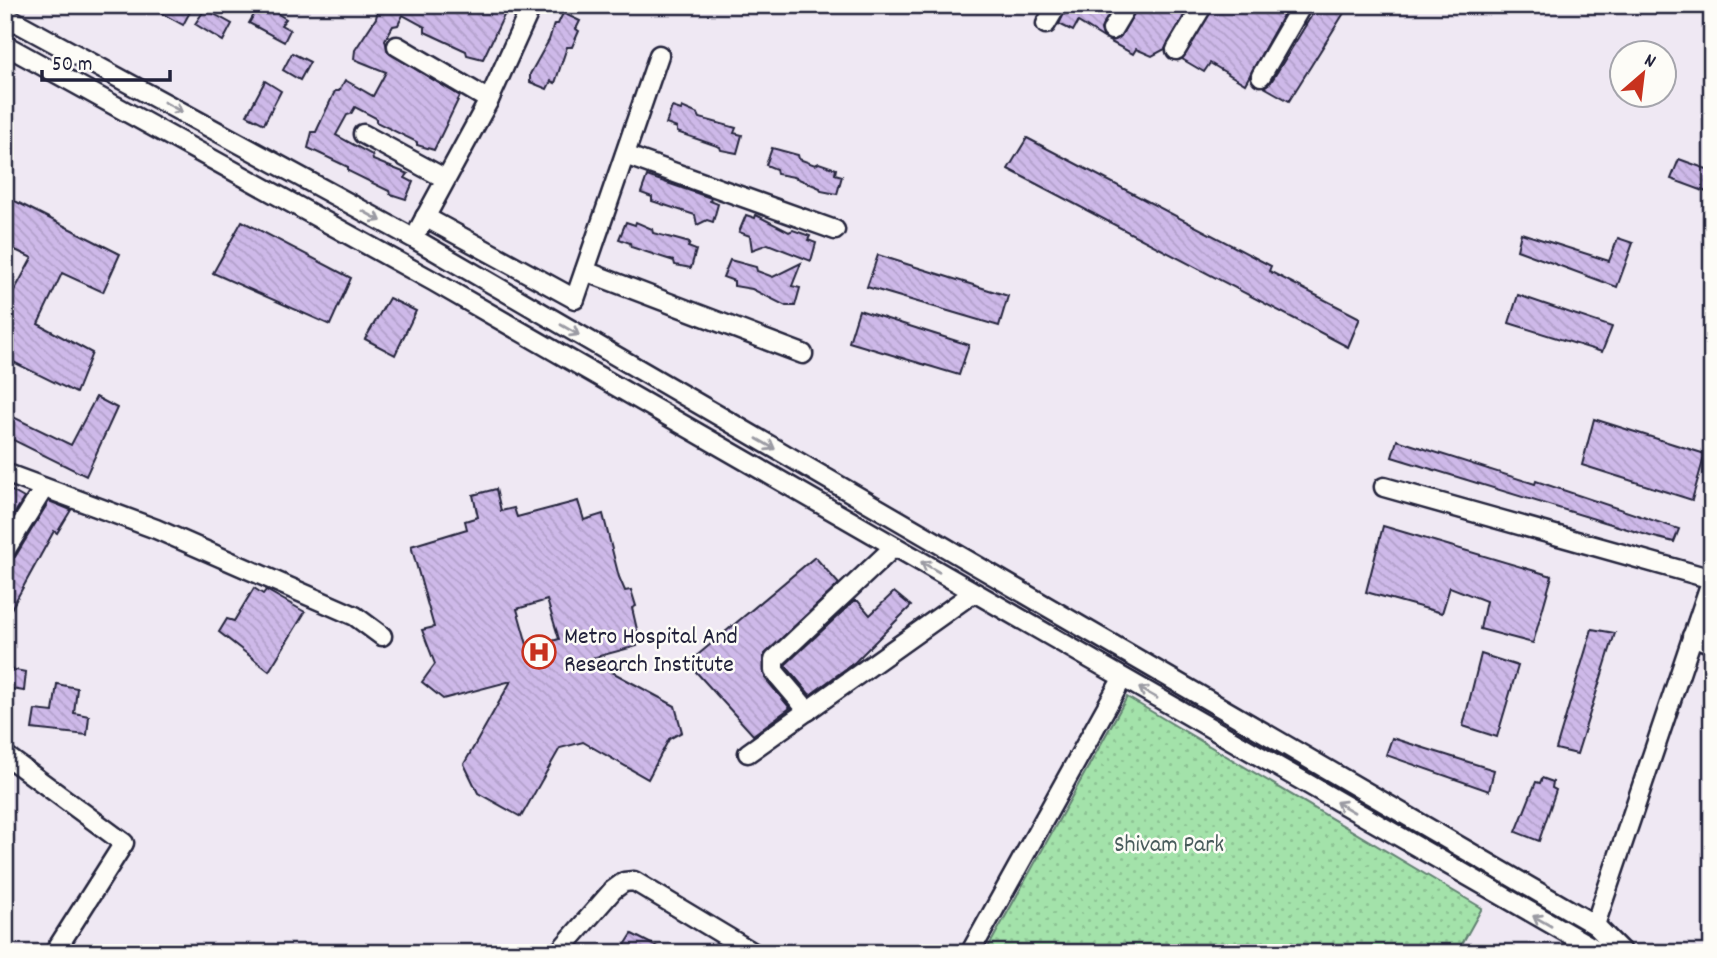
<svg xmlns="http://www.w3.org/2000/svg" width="1717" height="958" font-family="Dekko,sans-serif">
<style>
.park{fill:url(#park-dots);stroke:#628272;stroke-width:2}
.building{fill:url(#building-back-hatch);stroke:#22223b;stroke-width:2;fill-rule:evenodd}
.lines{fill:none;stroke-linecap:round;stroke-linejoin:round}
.minor-casing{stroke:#22223b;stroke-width:23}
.minor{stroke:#fdfcf7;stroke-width:18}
.oneway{stroke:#9a9aa2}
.labels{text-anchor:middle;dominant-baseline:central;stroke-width:5;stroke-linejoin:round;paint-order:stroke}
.poi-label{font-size:24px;fill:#22223b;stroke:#fdfcf7;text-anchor:start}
.park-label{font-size:24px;fill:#495c5c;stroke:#fdfcf7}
</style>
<defs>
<pattern id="park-dots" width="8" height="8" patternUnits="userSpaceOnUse" patternTransform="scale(1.75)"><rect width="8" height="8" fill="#a3e2aa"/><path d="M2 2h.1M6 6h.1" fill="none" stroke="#8cc293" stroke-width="1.8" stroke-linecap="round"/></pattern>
<pattern id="building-back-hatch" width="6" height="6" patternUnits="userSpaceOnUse" patternTransform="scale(1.75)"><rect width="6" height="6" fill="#ceb9e9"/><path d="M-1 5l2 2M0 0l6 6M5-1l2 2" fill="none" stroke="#b19fc9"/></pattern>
</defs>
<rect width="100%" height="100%" fill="#efe8f3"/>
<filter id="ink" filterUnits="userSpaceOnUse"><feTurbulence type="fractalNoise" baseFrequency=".0143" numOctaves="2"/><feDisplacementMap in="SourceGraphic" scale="14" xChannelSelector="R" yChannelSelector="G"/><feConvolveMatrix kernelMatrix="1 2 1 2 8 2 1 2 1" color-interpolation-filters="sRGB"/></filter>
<g filter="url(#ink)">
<path class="park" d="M1127 697 1482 908 1457 953H985Z"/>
<g class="building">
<path d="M147 5H183L191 10 183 25Z"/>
<path d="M379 5H509L483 59 467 55 466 51 425 32V27L403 15 398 25 393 26 385 40 388 52 460 96 434 150 417 145V142L376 122V118L355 107 351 114 347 115 336 135 372 155 373 160 408 174 405 178 413 182 406 199 390 194 389 191 348 171V167L308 148 312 132H316L335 91H339L345 80 373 96 386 72 354 59 355 50 376 18Z"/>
<path d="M1068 5H1114L1101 29 1104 38 1078 22 1073 31 1059 24Z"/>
<path d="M1138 5H1190L1165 49 1152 56 1136 49 1133 54 1109 41 1121 36Z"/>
<path d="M1214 5 1288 6 1245 84 1210 63 1204 72 1182 59Z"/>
<path d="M1318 5H1349L1289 101 1264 87 1271 82Z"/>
<path d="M258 8 268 13 272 10 286 19 281 25 290 30 284 42 249 23Z"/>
<path d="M205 9 232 24 223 41 195 24Z"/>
<path d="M563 13 580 21 576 29 579 31 572 47H567L555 83 551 81 547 89 530 82V74L549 40 554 24H558Z"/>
<path d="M292 53 310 62 300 80 283 70Z"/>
<path d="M265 81 281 91 264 124 247 115Z"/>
<path d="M672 107 681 110 682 107 698 114 700 118 736 128 734 133 742 135 737 153 721 150 720 147 677 132V128L666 124Z"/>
<path d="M1027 138 1271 266 1269 271 1360 318 1348 347 1008 169Z"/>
<path d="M772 148 798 155 799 159 815 165 819 163 836 169 835 174 842 176 837 194 821 191 820 188 794 177 777 174 776 169 766 165Z"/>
<path d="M1679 159 1712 171V194L1671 179Z"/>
<path d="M647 176 711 198 710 201 718 204 713 222 707 220 697 225 695 215 652 201V197L641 193Z"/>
<path d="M5 196 120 254 103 292 62 273 38 324 92 353 76 393 5 358V308L32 258 5 245Z"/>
<path d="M746 215 755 218 756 215 789 232 793 230 810 236 808 240 816 243 811 261 768 244 752 250 750 236 739 232Z"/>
<path d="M242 221 351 278 330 325 213 273Z"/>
<path d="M626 222 635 225 636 222 652 229 653 233 690 243 688 247 696 250 691 268 675 265 674 261 631 247 630 243 619 239Z"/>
<path d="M1521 233 1609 261 1618 238 1633 243 1617 287 1517 250Z"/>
<path d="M878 255 1008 296 999 326 867 287Z"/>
<path d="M730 260 756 267 757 271 773 277 801 263 792 286 800 288 795 306H786L752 289 734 286V281L723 277Z"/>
<path d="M1518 295 1612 327 1602 352 1509 323Z"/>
<path d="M389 298 416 311 395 355 365 339Z"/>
<path d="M859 310 969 345 959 375 849 342Z"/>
<path d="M96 397 117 408 86 476 5 436V413L71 445Z"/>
<path d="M1594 419 1705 454 1692 500 1582 465Z"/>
<path d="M1397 440 1535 484 1536 481 1679 529 1674 542 1650 536 1392 457Z"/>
<path d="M5 487 24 498 5 529Z"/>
<path d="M496 489 501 511 514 508 517 517 578 501 584 520 603 514 619 577 625 591 631 590 636 606 632 608 639 638 636 639 637 646 588 659 675 706 682 732 669 739 648 779 583 742 560 748 521 817 478 793 464 764 511 681 443 699 422 682 435 664 422 630 434 627 411 546 467 529 465 521 478 517 473 495ZM547 600 559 639 528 648 517 609Z"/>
<path d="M49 501 71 510 57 533 54 531 5 620V562L15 557Z"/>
<path d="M1383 526 1552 576 1533 643 1480 629 1486 601 1450 587 1442 613 1366 592Z"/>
<path d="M815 557 839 584 764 655 765 678 790 708 753 735 688 663Z"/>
<path d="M254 588 263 594 266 590 305 612 269 671 219 632 227 619 234 621Z"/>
<path d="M894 592 911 606 855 662 810 695 785 665 854 601H858L870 615Z"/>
<path d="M1592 629 1615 633 1577 754 1556 749Z"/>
<path d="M1481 654 1518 666 1497 737 1463 726Z"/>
<path d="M5 668 26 672 24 691 5 688Z"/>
<path d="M57 684 77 688 74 713 89 716 87 735 32 729 35 710 53 712Z"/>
<path d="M1392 738 1494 770 1489 791 1386 755Z"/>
<path d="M1542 778 1553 782 1552 788 1556 790 1539 841 1516 832 1536 782 1540 783Z"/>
<path d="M632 934 669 953H620Z"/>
</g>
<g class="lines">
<defs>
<g id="minor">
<path d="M5 16 413 238 1595 925 1623 953"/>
<path d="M1046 24 1057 5"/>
<path d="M1112 30 1127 5"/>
<path d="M5 45 433 281 1602 953"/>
<path d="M397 46 489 100"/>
<path d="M1176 50 1203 5"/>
<path d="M1261 76 1302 5"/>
<path d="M363 134 444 178"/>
<path d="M625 155 835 230"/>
<path d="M425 217 575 299 659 55"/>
<path d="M420 227 489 100 532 5"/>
<path d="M585 271 803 354"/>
<path d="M5 473 156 529 355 616 382 636"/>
<path d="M1384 487 1712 579"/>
<path d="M5 551 44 488"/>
<path d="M1692 636 1712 644"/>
<path d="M808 711 774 671V660L894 547"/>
<path d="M748 753 973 593"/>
<path d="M5 755 124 843 54 953"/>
<path d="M1595 925 1712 579"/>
<path d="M558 953 613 890 624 882 634 881 754 953"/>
<path d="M970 953 1122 679"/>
</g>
</defs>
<use href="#minor" class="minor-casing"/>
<use href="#minor" class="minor"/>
</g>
<defs><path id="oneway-shaft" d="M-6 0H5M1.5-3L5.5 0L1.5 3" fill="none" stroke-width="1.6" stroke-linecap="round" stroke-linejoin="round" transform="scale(1.75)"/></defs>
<g class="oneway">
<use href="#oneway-shaft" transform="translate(173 107) rotate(29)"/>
<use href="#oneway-shaft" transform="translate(372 216) rotate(29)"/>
<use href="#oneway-shaft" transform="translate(570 330) rotate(30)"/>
<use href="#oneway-shaft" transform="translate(766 444) rotate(30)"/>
<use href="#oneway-shaft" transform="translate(930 567) rotate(-150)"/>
<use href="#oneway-shaft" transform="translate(1148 693) rotate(-150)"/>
<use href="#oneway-shaft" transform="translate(1345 807) rotate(-150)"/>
<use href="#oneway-shaft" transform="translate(1542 921) rotate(-150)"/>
</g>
</g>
<defs>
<symbol id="hospital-ring" viewBox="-11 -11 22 22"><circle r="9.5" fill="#fdfcf7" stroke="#c8321e" stroke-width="1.5"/><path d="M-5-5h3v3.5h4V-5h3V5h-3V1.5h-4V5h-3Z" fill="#c8321e"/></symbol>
</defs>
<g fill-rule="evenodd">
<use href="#hospital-ring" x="520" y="633" width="38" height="38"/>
</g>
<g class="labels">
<g class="poi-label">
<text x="564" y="638">Metro Hospital And<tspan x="564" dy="28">Research Institute</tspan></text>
</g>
<g class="park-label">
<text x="1169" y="846">Shivam Park</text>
</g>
</g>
<rect width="1717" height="958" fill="none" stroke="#fdfcf7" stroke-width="28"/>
<rect x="14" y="14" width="1689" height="930" fill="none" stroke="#22223b" stroke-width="2.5" filter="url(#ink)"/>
<g transform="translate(1643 74) rotate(28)"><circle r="33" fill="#fdfcf7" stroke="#a5a5ac" stroke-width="2"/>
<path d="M0-5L12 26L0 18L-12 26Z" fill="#c8321e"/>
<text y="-10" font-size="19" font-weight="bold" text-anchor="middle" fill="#22223b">N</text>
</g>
<path d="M42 70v10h128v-10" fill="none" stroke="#22223b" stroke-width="3.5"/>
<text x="52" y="70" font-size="21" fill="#22223b" stroke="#fdfcf7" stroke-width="5" paint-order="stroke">50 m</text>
</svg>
